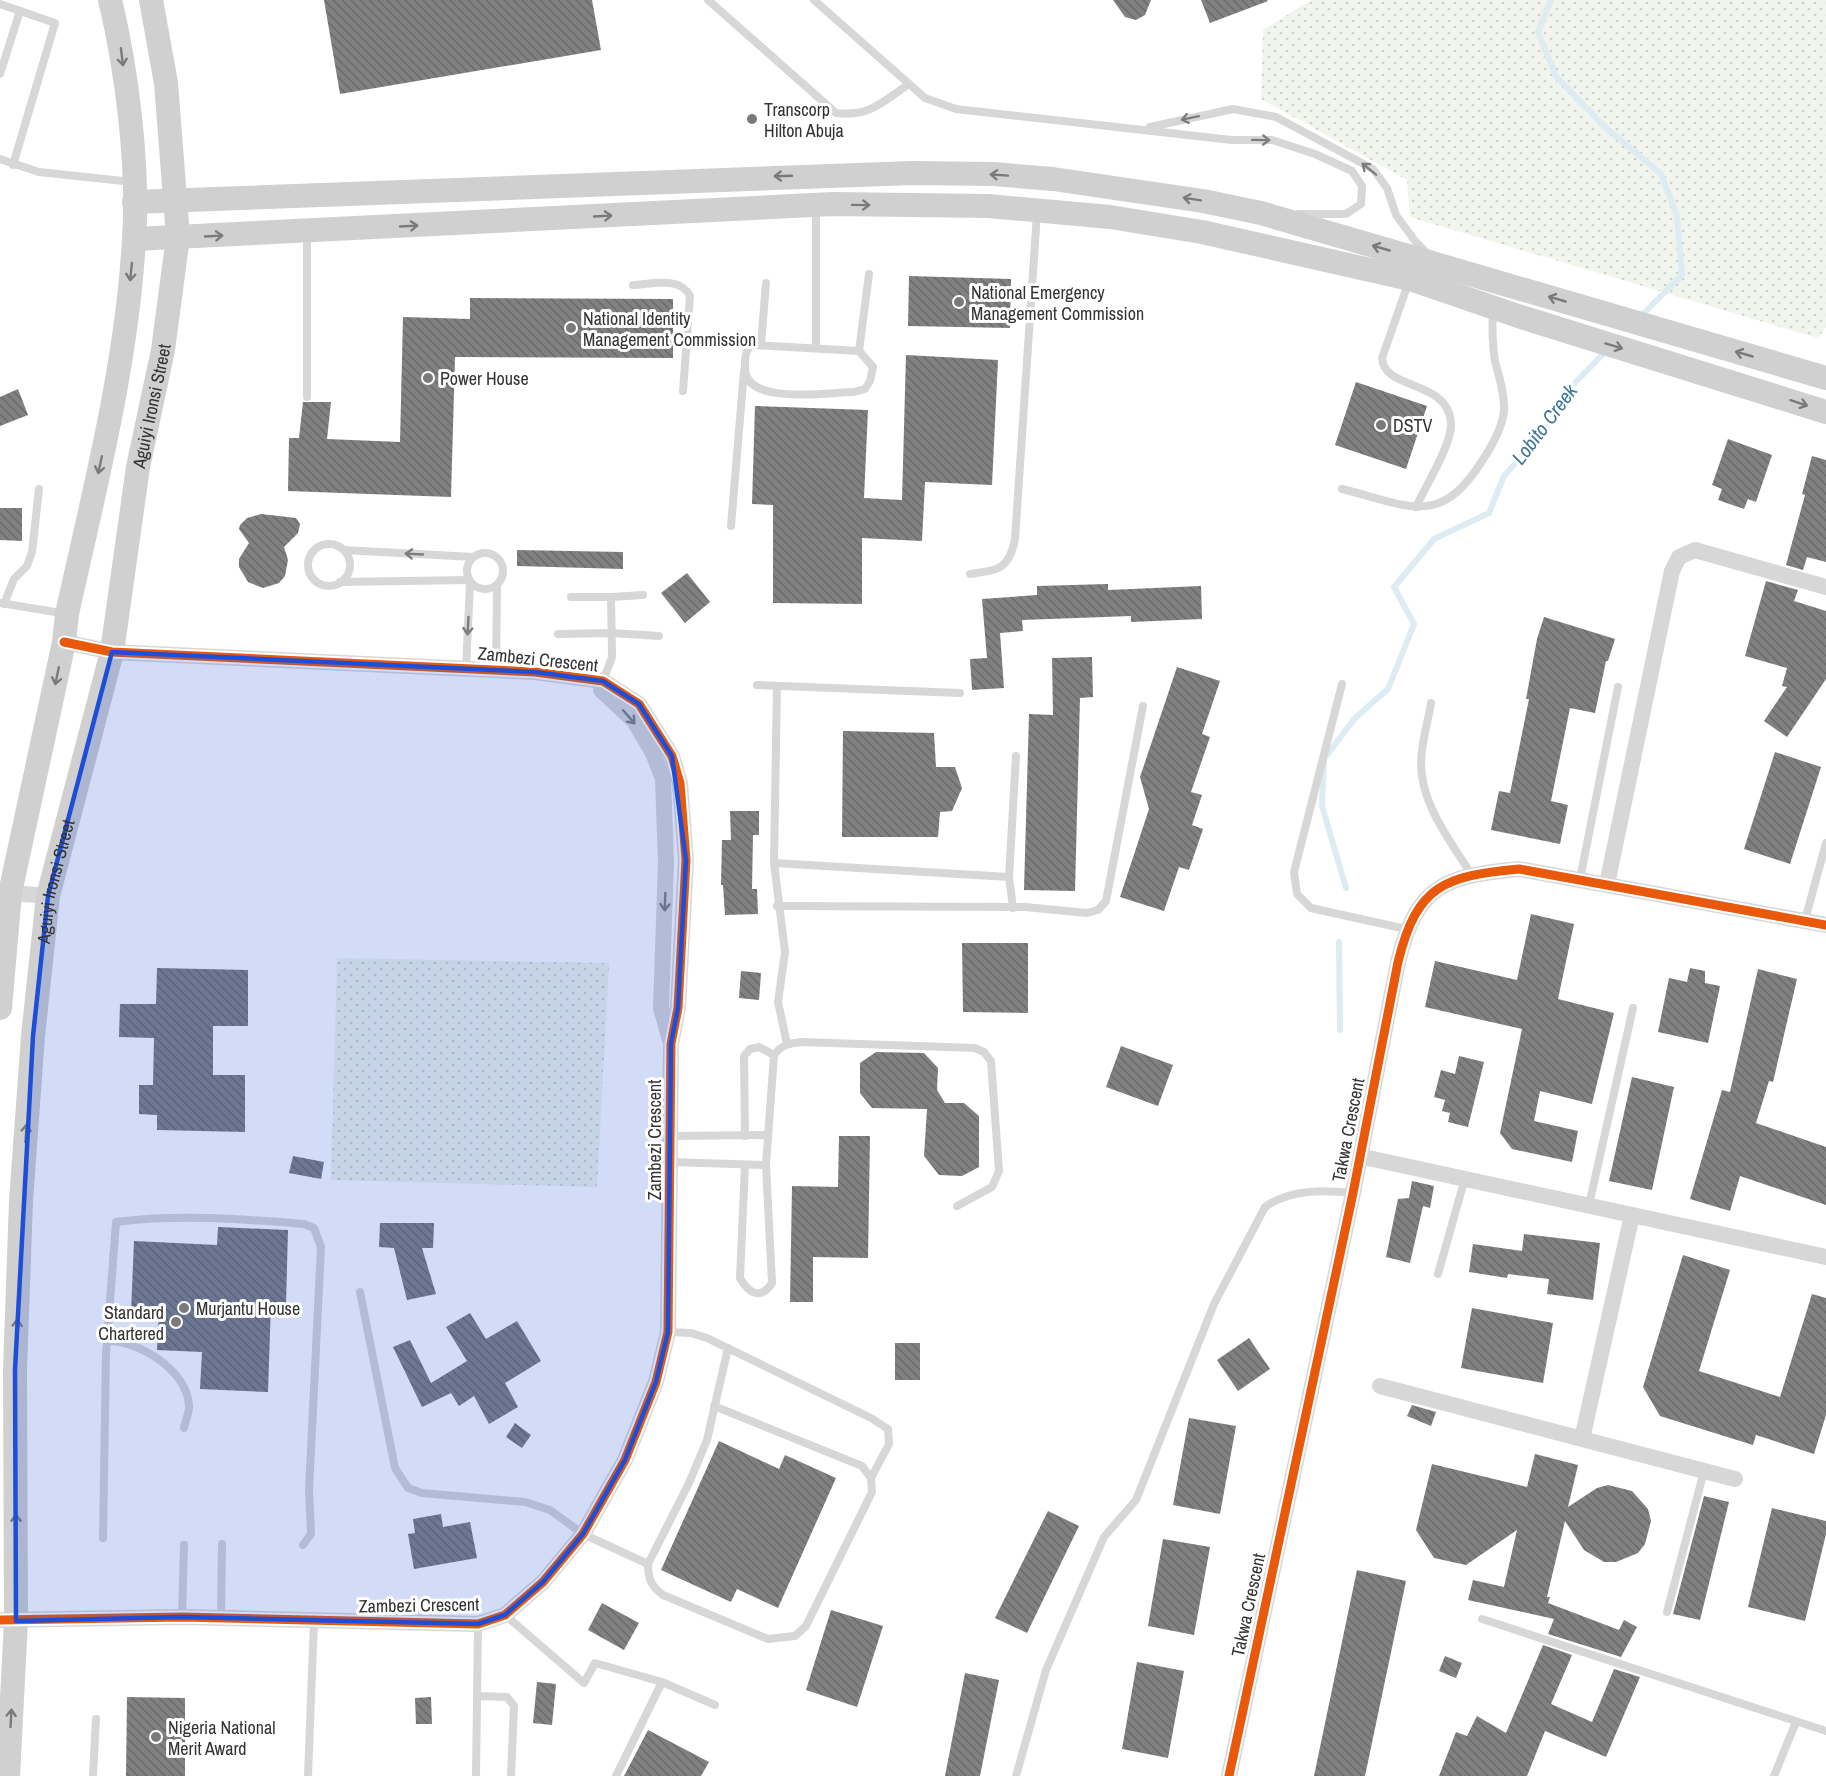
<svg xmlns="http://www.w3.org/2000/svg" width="1826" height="1776" font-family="'Archivo Narrow',sans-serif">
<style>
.grass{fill:url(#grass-dots)}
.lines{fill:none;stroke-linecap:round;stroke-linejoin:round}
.stream{stroke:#ddebf3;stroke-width:6}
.building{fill:url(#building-back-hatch)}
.service{stroke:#d7d7d7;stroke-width:8}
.minor{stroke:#d7d7d7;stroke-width:16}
.secondary{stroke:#d0d0d0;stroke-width:24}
.cycleway-casing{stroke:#fff;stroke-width:13}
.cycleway{stroke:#e8590c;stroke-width:9}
.oneway{stroke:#7a7a7a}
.oneway2{stroke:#7d7d7d}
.marked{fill:#1d4ed8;fill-opacity:0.2;stroke:#1d4ed8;stroke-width:4.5;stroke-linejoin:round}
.poi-dot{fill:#7a7a7a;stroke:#fff;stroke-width:2}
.labels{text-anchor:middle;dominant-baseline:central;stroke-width:6;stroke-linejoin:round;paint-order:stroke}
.poi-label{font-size:18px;fill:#333;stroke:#fff;text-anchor:start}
.street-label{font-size:18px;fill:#333;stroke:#fff}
.water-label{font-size:20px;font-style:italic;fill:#3f7597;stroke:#fff}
</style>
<defs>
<pattern id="grass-dots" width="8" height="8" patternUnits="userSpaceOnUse" patternTransform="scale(1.5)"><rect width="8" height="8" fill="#f1f5ed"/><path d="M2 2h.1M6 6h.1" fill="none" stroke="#cfd2cc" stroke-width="1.8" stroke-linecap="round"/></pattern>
<pattern id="building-back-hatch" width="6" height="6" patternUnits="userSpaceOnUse" patternTransform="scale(1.5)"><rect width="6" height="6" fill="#818181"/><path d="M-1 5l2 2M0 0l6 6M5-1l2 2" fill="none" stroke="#6a6a6a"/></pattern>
</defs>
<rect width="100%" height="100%" fill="#fff"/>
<g class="grass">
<path d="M1311 0H1826V327L1818 338 1410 217 1407 180 1261 99 1263 30Z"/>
<path d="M337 958 609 963 597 1187 331 1180Z"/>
</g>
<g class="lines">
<g class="stream">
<path d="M1551 0 1538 32 1556 76 1603 125 1661 174 1677 216 1682 275 1641 316"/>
<path d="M1346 888 1322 806 1324 759 1355 718 1388 689 1414 624 1394 587 1434 539 1489 513 1504 476 1541 435 1568 390 1608 349"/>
<path d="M1339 942 1340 1030"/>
</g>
</g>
<g class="building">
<path d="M324 0H592L601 50 340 94Z"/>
<path d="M1113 0H1151L1145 15 1136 20 1125 17Z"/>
<path d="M1201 0H1267L1268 1 1210 23Z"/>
<path d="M909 276 1011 279 1010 328 908 326Z"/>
<path d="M470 298 673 299V358L455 357 451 497 288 491 289 438H299L303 402H331L327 439 400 442 403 317 470 319Z"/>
<path d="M906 355 998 360 992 485 925 482 922 541 862 538V604L773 603V505L752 504 755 406 868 410 864 498 902 500Z"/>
<path d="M1356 382 1427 406 1406 469 1335 445Z"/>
<path d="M18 389 28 415 0 426V397Z"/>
<path d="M1728 439 1772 455 1756 502 1748 499 1744 509 1718 500 1722 489 1712 485Z"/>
<path d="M1812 456 1826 460V562L1807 557 1803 570 1786 565 1805 495 1802 494Z"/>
<path d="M0 508H22V541L0 540Z"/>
<path d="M261 514 296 518 300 524 298 533 284 547 288 560 285 576 279 583 263 588 248 582 239 567V559L249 543 239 529 240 525 247 518Z"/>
<path d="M517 550 623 552V569L517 566Z"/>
<path d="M687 573 710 602 685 623 661 593Z"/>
<path d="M1766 581 1798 590 1794 601 1826 611V679L1787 737 1764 721 1787 687 1782 686 1787 668 1745 656Z"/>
<path d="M1108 584V590L1201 586 1202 619 1131 622V616L1022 620 1023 631 1000 633 1004 688 972 690 970 659 987 658 982 599 1037 595V586Z"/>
<path d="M1544 617 1615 639 1608 661H1606L1595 713 1570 708 1551 801 1568 805 1560 844 1491 830 1499 791 1510 793 1529 699H1526L1537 639Z"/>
<path d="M1092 657 1093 697 1080 698 1075 891 1024 890 1029 714 1053 715 1052 658Z"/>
<path d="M1177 667 1220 681 1202 734 1210 737 1191 792 1202 795 1192 825 1203 829 1189 870 1179 867 1164 911 1120 897 1149 809 1140 777Z"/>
<path d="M843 731 934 733 936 767H955L962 788 952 811 940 812 938 837H842Z"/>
<path d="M1775 752 1821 767 1790 864 1744 849Z"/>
<path d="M730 811H759V835H753L752 889H757L758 914 725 915 723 885H721L722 840H731Z"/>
<path d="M1531 914 1574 924 1558 999 1614 1013 1592 1104 1540 1091 1534 1121 1578 1131 1572 1162 1512 1149 1500 1133 1522 1029 1425 1007 1435 961 1517 980Z"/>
<path d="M962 943H1028V1013L963 1012Z"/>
<path d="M157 968 248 970V1026H213V1075H245V1132L157 1130V1115L139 1114V1085H153L154 1038 119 1037 120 1004H156Z"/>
<path d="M1690 968 1705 971V983L1720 986 1708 1043 1658 1032 1669 978 1687 982Z"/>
<path d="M1758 969 1797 979 1773 1082 1769 1081 1756 1123 1826 1147V1205L1740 1176 1730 1211 1690 1199 1722 1090 1730 1092Z"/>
<path d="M741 971 761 973 759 1000 739 998Z"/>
<path d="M1121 1046 1173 1065 1158 1106 1106 1087Z"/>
<path d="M876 1052 924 1053 938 1068 937 1090 945 1103H964L979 1116V1167L962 1176 939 1175 924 1156 927 1109 872 1108 860 1093V1063Z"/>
<path d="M1459 1056 1484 1062 1468 1127 1448 1122 1450 1113 1442 1111 1445 1100 1434 1097 1441 1070 1455 1074Z"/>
<path d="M1632 1077 1674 1087 1652 1190 1609 1181Z"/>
<path d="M839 1136H870L868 1258 813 1257V1302H790L792 1186 838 1187Z"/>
<path d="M293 1156 324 1162 321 1179 289 1173Z"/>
<path d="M1412 1181 1434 1186 1430 1208 1423 1206 1410 1263 1386 1257 1398 1199 1409 1198Z"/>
<path d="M380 1223H434L433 1248H422L436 1294 407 1300 394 1248 379 1247Z"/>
<path d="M218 1227 288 1230 286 1304 271 1303 268 1392 200 1389 202 1352 157 1350 159 1314 131 1312 134 1241 217 1245Z"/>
<path d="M1524 1234 1600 1243 1593 1300 1547 1294 1549 1279 1508 1274 1507 1278 1469 1272 1473 1244 1522 1251Z"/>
<path d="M1683 1255 1730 1270 1699 1371 1780 1397 1812 1294 1826 1298V1415L1814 1454 1756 1435 1753 1445 1660 1416 1643 1387Z"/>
<path d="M1472 1308 1553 1323 1543 1383 1461 1368Z"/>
<path d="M470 1313 486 1339 517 1321 541 1361 505 1383 518 1407 489 1424 474 1396 459 1406 451 1393 422 1407 393 1347 410 1340 431 1383 467 1361 446 1327Z"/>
<path d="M1249 1338 1270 1369 1238 1391 1217 1360Z"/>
<rect x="895" y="1343" width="25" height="37"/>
<path d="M1412 1405 1436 1412 1431 1426 1407 1416Z"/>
<path d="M1189 1418 1236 1426 1220 1514 1173 1505Z"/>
<path d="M515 1423 531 1435 522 1448 506 1437Z"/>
<path d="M719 1441 779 1469 785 1455 836 1478 778 1608 737 1589 731 1602 661 1570Z"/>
<path d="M1535 1454 1578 1465 1568 1507 1597 1488 1608 1485 1632 1491 1648 1509 1651 1521 1645 1544 1638 1553 1616 1562H1604L1584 1550 1565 1521 1547 1597H1550L1548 1603 1619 1630 1624 1620 1637 1627 1621 1657 1548 1634 1554 1619 1468 1600 1473 1580 1504 1587 1517 1530 1466 1565 1434 1558 1416 1530 1432 1464 1527 1487Z"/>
<path d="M1704 1496 1729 1502 1700 1620 1673 1614Z"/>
<path d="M1772 1508 1826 1521V1534L1805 1621 1748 1607Z"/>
<path d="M1048 1511 1079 1526 1027 1633 995 1618Z"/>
<path d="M441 1514 443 1527 470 1522 477 1558 414 1569 408 1534 415 1533 413 1519Z"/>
<path d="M1163 1539 1210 1547 1194 1635 1148 1626Z"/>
<path d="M1357 1570 1406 1581 1365 1776H1314Z"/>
<path d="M602 1603 639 1623 624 1650 588 1630Z"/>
<path d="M831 1610 883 1626 857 1707 806 1690Z"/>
<path d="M1543 1645 1572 1655 1551 1704 1592 1722 1614 1669 1640 1677 1606 1757 1545 1731 1527 1776H1439L1456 1732 1467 1736 1477 1716 1506 1733Z"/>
<path d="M1445 1656 1462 1663 1456 1678 1439 1671Z"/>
<path d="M1137 1662 1184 1671 1168 1758 1122 1749Z"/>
<path d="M965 1673 999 1680 980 1776H945Z"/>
<path d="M537 1682 556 1684 552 1725 533 1723Z"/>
<path d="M127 1697 185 1698V1776H126Z"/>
<path d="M431 1697 432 1724H416L415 1698Z"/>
<path d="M648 1730 709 1762 701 1776H624Z"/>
</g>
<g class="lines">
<g class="service">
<path d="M708 0 836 113C870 117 882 102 909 84"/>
<path d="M814 0 925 98 956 109 1232 140H1272L1315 154 1352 171 1362 186 1361 204 1346 214H1298"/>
<path d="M0 4 55 23 13 165"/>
<path d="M0 74 20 11"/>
<path d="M1150 127 1233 109 1276 117 1373 169 1387 188 1396 215 1415 241 1428 254"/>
<path d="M0 159 39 172 133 182"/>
<path d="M1409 281 1382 358C1384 391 1447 379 1451 422 1453 443 1425 487 1416 507"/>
<path d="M633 285C652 284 680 276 690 296L683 391"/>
<path d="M751 345 859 351 873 367 870 381 865 389 854 392C830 392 742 407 745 366 745 357 745 352 751 345Z"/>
<path d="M761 345 766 283"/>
<path d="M816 347V206"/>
<path d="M859 351 869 274"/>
<path d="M307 397V231"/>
<path d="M1342 489C1408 505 1439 529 1482 461 1492 446 1502 429 1504 411 1505 394 1499 377 1495 361 1492 343 1492 328 1493 310"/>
<path d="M731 526 744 371"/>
<circle cx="329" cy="565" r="21"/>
<path d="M344 550 473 557"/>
<circle cx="485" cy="571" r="18"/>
<path d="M970 574C998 570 1009 570 1015 539L1037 213"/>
<path d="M340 582 468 580"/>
<path d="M571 597H611L612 657 603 681"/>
<path d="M611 597 643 595"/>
<path d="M0 603 67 614"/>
<path d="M4 604 14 579 27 566 32 552 39 489"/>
<path d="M558 634 612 633 659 636"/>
<path d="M466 669 470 583"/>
<path d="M496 670 497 586"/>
<path d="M1342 684 1294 872 1297 894 1311 908 1406 929"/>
<path d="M757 685 960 693"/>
<path d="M777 686 774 863 785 952 778 1002 787 1044"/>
<path d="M1431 703C1428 722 1421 744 1421 763 1421 805 1450 840 1471 874"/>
<path d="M774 863 1009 877"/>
<path d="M1580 879 1618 687"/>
<path d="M777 906 1025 907 1087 913 1098 910 1106 901 1143 706"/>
<path d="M1013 908 1009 877 1016 756"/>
<path d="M1805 920 1826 843"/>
<path d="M672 1136 767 1135"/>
<path d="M745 1136 744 1056 750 1049 759 1047 774 1055"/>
<path d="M671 1162 766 1165"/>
<path d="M745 1165 740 1278C749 1294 761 1300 772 1283L766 1165 774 1055C781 1045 790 1043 802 1042L975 1048 984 1052 991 1061 999 1171 992 1187 957 1206"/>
<path d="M1589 1205 1633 1008"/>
<path d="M1438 1274 1465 1178"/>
<path d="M360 1292 395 1468 408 1488 422 1493 525 1502 550 1510 583 1534 648 1564C648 1579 651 1586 663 1595L768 1639 795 1636 806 1626 872 1492 871 1478 862 1466 714 1406"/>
<path d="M668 1332 691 1333 707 1338 871 1418 888 1429 889 1444 871 1478"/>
<path d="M107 1341C138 1340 187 1370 189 1405 190 1412 185 1421 184 1428"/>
<path d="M103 1538 106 1354 116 1222C179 1214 241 1219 304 1224L314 1228 321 1247 309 1490 311 1534 303 1545"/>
<path d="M648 1564 689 1483 707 1440 728 1348"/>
<path d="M1667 1612 1704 1471"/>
<path d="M505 1615 584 1683 595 1663 662 1682 616 1776"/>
<path d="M182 1617 184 1545"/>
<path d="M221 1617 222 1544"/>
<path d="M1482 1619 1826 1731"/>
<path d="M662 1682 715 1705"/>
<path d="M477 1696 507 1697 514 1706 511 1776"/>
<path d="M93 1776 96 1719"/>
<path d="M308 1776 314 1621"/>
<path d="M476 1776 478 1624"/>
<path d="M1016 1776 1046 1670 1104 1537 1136 1500 1214 1304 1265 1207C1290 1189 1323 1190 1353 1193"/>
<path d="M1774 1776 1796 1722"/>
</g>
<g class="minor">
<path d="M601 690 634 721 653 753 663 779 666 862 661 1008 670 1040"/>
<path d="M1607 884 1672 571 1679 557 1695 550 1826 587"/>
<path d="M1 892 48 896"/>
<path d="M1359 1156 1826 1257"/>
<path d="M1380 1386 1735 1479"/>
<path d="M1582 1439 1632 1215"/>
<path d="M0 1620 182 1617 478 1624 505 1615 543 1582 583 1534 625 1460 656 1382 668 1332 671 1044 678 1008 686 860 680 783 672 756 639 704 603 681 535 672 112 652 64 642"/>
<path d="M1229 1776 1353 1193 1398 962C1417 885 1444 876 1519 869L1826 925"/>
</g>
<g class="secondary">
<path d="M134 202 912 173 993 174 1053 179 1203 201 1261 213 1826 378"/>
<path d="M135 239 833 204 988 206 1110 217 1202 232 1410 279 1518 316 1826 412"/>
<path d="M0 1008 10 893 64 642 67 614C94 491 127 366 134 239 139 167 127 70 110 0"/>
<path id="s1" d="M8 1776 16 1621 15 1370 21 1201 33 1036 48 896 112 652 138 467 163 350 178 237 166 83 151 0"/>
</g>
<defs>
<g id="cycleway">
<path d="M0 1620 182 1617 478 1624 505 1615 543 1582 583 1534 625 1460 656 1382 668 1332 671 1044 678 1008 686 860 680 783 672 756 639 704 603 681 535 672 112 652 64 642"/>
<path d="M1229 1776 1353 1193 1398 962C1417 885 1444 876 1519 869L1826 925"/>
</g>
</defs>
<use href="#cycleway" class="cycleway-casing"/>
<use href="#cycleway" class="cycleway"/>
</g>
<defs><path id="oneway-shaft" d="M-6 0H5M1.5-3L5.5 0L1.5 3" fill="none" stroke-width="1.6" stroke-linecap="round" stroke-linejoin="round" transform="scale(1.5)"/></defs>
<g class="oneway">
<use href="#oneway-shaft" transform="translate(122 57) rotate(83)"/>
<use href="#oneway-shaft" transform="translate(999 175) rotate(-176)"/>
<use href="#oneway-shaft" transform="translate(783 176) rotate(178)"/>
<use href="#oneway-shaft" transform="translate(1192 199) rotate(-171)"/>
<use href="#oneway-shaft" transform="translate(861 205) rotate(1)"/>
<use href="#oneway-shaft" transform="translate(603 216) rotate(-3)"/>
<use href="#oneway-shaft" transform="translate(409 226) rotate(-3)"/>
<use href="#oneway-shaft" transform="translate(214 236) rotate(-3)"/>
<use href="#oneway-shaft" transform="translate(1381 248) rotate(-164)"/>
<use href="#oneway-shaft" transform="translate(131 272) rotate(96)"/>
<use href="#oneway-shaft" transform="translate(1557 299) rotate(-164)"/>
<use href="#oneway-shaft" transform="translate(1614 346) rotate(17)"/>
<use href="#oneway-shaft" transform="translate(1744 354) rotate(-164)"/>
<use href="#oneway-shaft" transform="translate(1799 403) rotate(18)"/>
<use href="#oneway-shaft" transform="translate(100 465) rotate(102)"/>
<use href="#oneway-shaft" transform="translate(57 676) rotate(102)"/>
<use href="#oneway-shaft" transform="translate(26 1133) rotate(-86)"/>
<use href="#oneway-shaft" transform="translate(17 1328) rotate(-88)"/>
<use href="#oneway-shaft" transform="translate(16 1523) rotate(-90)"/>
<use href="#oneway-shaft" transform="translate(11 1718) rotate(-87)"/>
</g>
<g class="oneway2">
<use href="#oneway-shaft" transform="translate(1190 118) rotate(168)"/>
<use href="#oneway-shaft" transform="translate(1261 140) rotate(1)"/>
<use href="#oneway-shaft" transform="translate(1369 169) rotate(-141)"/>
<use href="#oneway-shaft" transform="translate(414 554) rotate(-177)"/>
<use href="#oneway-shaft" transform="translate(468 626) rotate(93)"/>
<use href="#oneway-shaft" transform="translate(629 717) rotate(49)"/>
<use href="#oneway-shaft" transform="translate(665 902) rotate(92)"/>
</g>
<path class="marked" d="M112 652 535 672 603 681 639 704 672 756 686 860 678 1008 671 1044 668 1332 656 1382 625 1460 583 1534 543 1582 505 1615 478 1624 182 1617 16 1621 15 1370 33 1036 48 896Z"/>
<g class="poi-dot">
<circle cx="752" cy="119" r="6"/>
<circle cx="959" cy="302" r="6"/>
<circle cx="571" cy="328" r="6"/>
<circle cx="428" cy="378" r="6"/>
<circle cx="1381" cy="425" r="6"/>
<circle cx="184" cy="1308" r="6"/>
<circle cx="176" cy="1322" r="6"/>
<circle cx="156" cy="1737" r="6"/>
</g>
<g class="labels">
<g class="poi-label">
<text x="764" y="109">Transcorp<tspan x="764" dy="21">Hilton Abuja</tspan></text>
<text x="971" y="292">National Emergency<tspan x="971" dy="21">Management Commission</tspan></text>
<text x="583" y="318">National Identity<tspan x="583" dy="21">Management Commission</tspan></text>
<text x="440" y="378">Power House</text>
<text x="1393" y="425">DSTV</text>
<text x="196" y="1308">Murjantu House</text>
<text x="164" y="1312" text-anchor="end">Standard<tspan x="164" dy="21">Chartered</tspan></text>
<text x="168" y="1727">Nigeria National<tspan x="168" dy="21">Merit Award</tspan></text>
</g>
<g class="street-label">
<text stroke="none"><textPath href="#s1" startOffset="1383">Aguiyi Ironsi Street</textPath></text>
<text transform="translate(538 659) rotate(6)">Zambezi Crescent</text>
<text stroke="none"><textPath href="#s1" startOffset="897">Aguiyi Ironsi Street</textPath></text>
<text transform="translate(1348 1130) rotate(-79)">Takwa Crescent</text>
<text transform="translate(654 1140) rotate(-90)">Zambezi Crescent</text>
<text transform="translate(419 1605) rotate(-1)">Zambezi Crescent</text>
<text transform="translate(1248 1605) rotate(-78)">Takwa Crescent</text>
</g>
<g class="water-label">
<text transform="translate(1544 424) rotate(-53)">Lobito Creek</text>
</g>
</g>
</svg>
